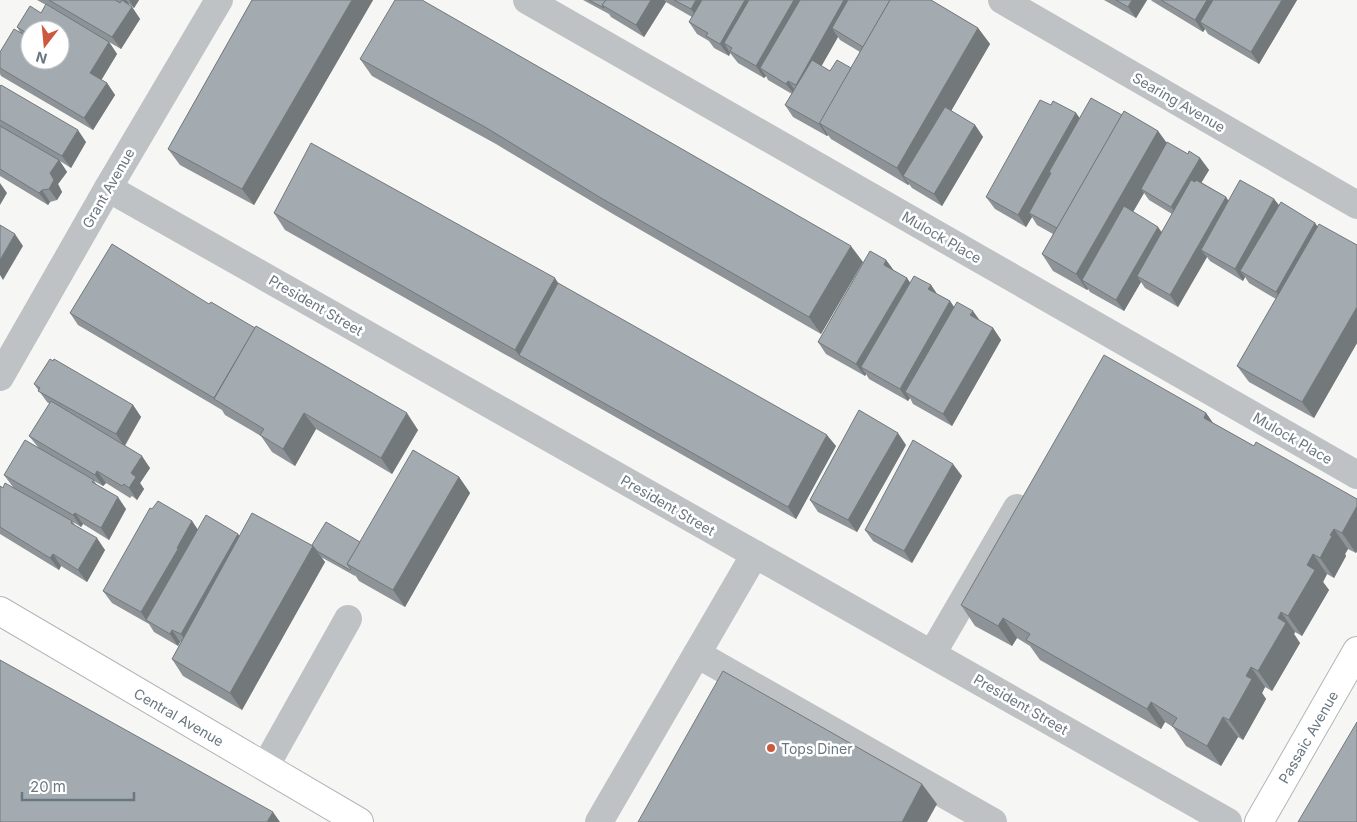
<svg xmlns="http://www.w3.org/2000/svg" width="1357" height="822" font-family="Inter,sans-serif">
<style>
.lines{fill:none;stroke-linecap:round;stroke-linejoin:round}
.major-casing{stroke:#b2b6b9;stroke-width:30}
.minor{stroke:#bec2c5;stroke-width:28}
.major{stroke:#fff;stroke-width:28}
.wall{fill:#8d9397;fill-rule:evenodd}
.shaded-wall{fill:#73787b}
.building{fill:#a4abb0;stroke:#73787b}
.poi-dot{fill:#cc593e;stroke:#fff;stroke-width:2}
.labels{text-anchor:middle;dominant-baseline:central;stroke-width:5;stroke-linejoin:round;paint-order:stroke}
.street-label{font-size:14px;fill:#697781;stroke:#fff}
.poi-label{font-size:14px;fill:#697781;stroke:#fff;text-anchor:start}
</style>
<rect width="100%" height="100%" fill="#f6f6f4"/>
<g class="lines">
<defs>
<g id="major">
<path d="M0 611 359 822"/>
<path d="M1259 822 1357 651"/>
</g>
</defs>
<use href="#major" class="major-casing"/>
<g class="minor">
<path d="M527 0 1357 475"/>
<path d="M1002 0 1357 205"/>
<path d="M108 188 1228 822"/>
<path d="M0 377 108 188 219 0"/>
<path d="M697 654 993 822"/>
<path d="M932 654 1017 508"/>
<path d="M265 767 348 619"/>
<path d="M599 822 755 554"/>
</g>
<use href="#major" class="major"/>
</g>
<g class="wall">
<path d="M37 0H139L134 8 129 4V5L132 7 140 19 121 49 109 42 117 54 101 80 107 83 115 95 93 130 1 76 0 74V52L20 32 17 27 41 13 46 5ZM30 30H60V60H30Z"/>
<path d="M252 0H373L254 205 180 165 168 149Z"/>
<path d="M583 0H931L978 28 990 44 951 111 975 125 983 137 942 206 912 188 909 184 908 185 831 139 828 135 827 136 793 117 785 105 792 94 768 80 766 76 764 78 738 63 730 53 729 56 714 48 709 41 697 34 689 22 692 17 666 2 644 37 611 17 609 14ZM838 37 840 40 860 52 851 68 830 71 821 66Z"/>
<path d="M1104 0H1147L1136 18Z"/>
<path d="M1151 0H1297L1259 64 1208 34 1205 29 1203 32 1152 1Z"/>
<path d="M360 59 863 262 821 334 613 214 496 144 372 76Z"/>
<path d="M0 86 86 142 71 168 60 161 67 172 58 184 62 192 57 200 50 202 48 205 0 176Z"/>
<path d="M1051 105 1076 113 1079 118 1122 115 1158 131 1167 143 1188 154 1200 158 1209 170 1201 182 1226 197 1228 201 1274 199 1279 205 1315 223 1318 227 1357 245V343L1314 418 1249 382 1237 366 1276 299 1249 283 1245 277 1243 281 1210 261 1207 257 1178 307 1145 288 1141 282 1124 311 1090 292 1088 289 1087 290 1053 271 1042 254 1053 234 1037 225 1032 217 1026 227 995 209 986 197ZM1144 193 1149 200 1172 214 1162 232 1133 212Z"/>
<path d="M274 213 558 283 836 446 796 519 285 230Z"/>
<path d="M886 260 894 271 907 278 910 283 931 285 937 294 950 301 954 307 979 320 993 328 1001 340 952 426 913 404 910 398 908 401 869 379 866 374 865 376 826 354 818 342Z"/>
<path d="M209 304 418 430 392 474 316 429 295 466 272 452 261 436 225 415 222 410 78 325 70 313Z"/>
<path d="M34 384 133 405 141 417 125 446 150 468 140 483 144 489 137 500 132 496 130 498 106 483 103 486 94 481 97 485 126 509 109 540 83 524 81 527 73 522 75 525 105 550 87 582 61 566 59 570 0 534V486L3 488 13 487 4 475 38 447 29 436 50 404 47 402Z"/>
<path d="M1206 413 1213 423 1254 446 1357 499V551L1356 553 1348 549 1345 554 1346 556 1334 578 1327 574 1323 582 1329 590 1302 636 1295 632 1294 634 1300 643 1272 691 1265 687 1262 693 1266 699 1243 740 1238 737 1221 766 1186 746 1173 727 1165 722 1161 729 1040 660 1030 646 1017 638 1012 646 975 626 961 605Z"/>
<path d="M906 445 857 532 818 512 810 500Z"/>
<path d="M962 476 912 563 873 541 865 530Z"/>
<path d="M459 477 470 493 405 607 359 581 355 575V576L321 557 325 562 242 710 183 676 172 659 181 642H180L178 646 154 632 149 624 112 603 103 591 192 521 198 530 312 545 360 542Z"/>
</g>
<g class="shaded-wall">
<path d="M123 0H126L129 4 128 7Z"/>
<path d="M129 0H139L134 8Z"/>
<path d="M352 0H373L254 205 242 189Z"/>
<path d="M651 0H664L666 2 644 37 636 25Z"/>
<path d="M696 0H711L699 21 691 9Z"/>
<path d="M745 0H760L732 48 724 43 730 53 729 56 720 44Z"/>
<path d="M794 0H809L760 68 766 76 764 78 756 66Z"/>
<path d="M844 0H857L832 28 838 37 804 97 796 85Z"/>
<path d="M1132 0H1147L1136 18 1128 7Z"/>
<path d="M1207 0H1222L1200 22 1205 29 1203 32 1195 20Z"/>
<path d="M1282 0H1297L1259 64 1251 52Z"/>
<path d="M132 7 140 19 121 49 112 37Z"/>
<path d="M978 28 990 44 911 180 903 176 909 184 908 185 897 168Z"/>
<path d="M109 42 117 54 99 84 90 73Z"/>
<path d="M788 81 797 93 795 95 786 84Z"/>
<path d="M107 83 115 95 93 130 84 118Z"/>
<path d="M1076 113 1085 125 1051 173 1049 172 1054 179 1029 213 1032 217 1026 227 1018 215Z"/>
<path d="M820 123 828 135 827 136 819 124Z"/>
<path d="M975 125 983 137 942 206 934 194Z"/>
<path d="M78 130 86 142 71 168 62 156Z"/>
<path d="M1158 131 1170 148 1141 189 1144 193 1090 285 1082 280 1088 289 1087 290 1076 274Z"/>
<path d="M1200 158 1209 170 1180 219 1171 207Z"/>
<path d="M59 160 67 172 58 184 62 192 57 200 49 189 50 173Z"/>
<path d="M0 183 7 193 0 205Z"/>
<path d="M42 190 50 202 48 205 39 193Z"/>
<path d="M1226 197 1234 209 1201 250 1207 257 1178 307 1170 295Z"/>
<path d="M1274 199 1283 211 1240 271 1245 277 1243 281 1235 269Z"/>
<path d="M1315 223 1323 235 1284 304 1276 292Z"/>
<path d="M1158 227 1166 238 1137 276 1141 282 1124 311 1116 300Z"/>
<path d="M15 234 23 246 3 280 0 275V260Z"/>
<path d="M851 246 863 262 821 334 809 317Z"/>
<path d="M886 260 895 272 884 265Z"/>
<path d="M555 278 566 295 519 355 515 350Z"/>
<path d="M907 278 915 290 861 367 866 374 865 376 856 364Z"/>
<path d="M931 285 939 297 928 289Z"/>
<path d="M950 301 958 313 905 392 910 398 908 401 900 389Z"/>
<path d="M1357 307V343L1314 418 1302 402Z"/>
<path d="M973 311 981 322 970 315Z"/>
<path d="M993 328 1001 340 952 426 943 414Z"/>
<path d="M133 405 141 417 124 446 116 434Z"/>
<path d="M304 413 316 429 295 466 283 449Z"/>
<path d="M407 413 418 430 392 474 381 458Z"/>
<path d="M1206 413 1220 433 1204 418Z"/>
<path d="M898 433 906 445 857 532 848 520Z"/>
<path d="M827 435 836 446 796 519 788 507Z"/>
<path d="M142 456 150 468 140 483 144 489 137 500 129 488 131 473Z"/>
<path d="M953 464 962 476 912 563 904 551Z"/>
<path d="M97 471 106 483 103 486 95 475Z"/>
<path d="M459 477 470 493 405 607 393 590Z"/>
<path d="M118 497 126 509 109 540 101 528Z"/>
<path d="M1357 506V551L1356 553 1342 533Z"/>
<path d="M75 513 83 524 81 527 73 515Z"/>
<path d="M192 521 200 533 146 620 141 612Z"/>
<path d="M1334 529 1348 549 1345 554 1346 556 1334 578 1320 558 1330 535Z"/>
<path d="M238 534 247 546 189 646 181 634Z"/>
<path d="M97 538 105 550 87 582 78 570Z"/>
<path d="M313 546 325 562 242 710 230 693Z"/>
<path d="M53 554 61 566 59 570 50 558Z"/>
<path d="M1313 554 1327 574 1323 582 1329 590 1302 636 1288 616 1307 565Z"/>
<path d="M1281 612 1295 632 1294 634 1300 643 1272 691 1258 671 1278 618Z"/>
<path d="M1003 618 1017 638 1012 646 998 626Z"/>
<path d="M172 630 180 642 178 646 170 634Z"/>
<path d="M1251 667 1265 687 1262 693 1266 699 1243 740 1229 720 1246 676Z"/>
<path d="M1151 702 1165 722 1161 729 1147 709Z"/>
<path d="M1223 717 1238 737 1221 766 1207 746Z"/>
<path d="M922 784 937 804 927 822H902Z"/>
<path d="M273 812 280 822H267Z"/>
</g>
<g class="building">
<path d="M49 0H115L120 3 122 0 132 7 112 37Z"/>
<path d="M252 0H352L242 189 168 149Z"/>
<path d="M395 0H422L851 246 809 317 601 198 485 127 360 59Z"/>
<path d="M589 0H606L602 5 604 8Z"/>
<path d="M606 0H651L636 25 602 5Z"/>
<path d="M674 0H696L691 9Z"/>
<path d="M702 0H745L720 44 706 36 708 33 689 22Z"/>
<path d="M749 0H794L756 66 730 51 732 48 724 43Z"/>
<path d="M800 0H844L796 85 788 81 786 84 760 68Z"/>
<path d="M848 0H890L863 47 832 28Z"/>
<path d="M890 0H931L978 28 897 168 819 123Z"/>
<path d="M1116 0H1132L1128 7Z"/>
<path d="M1161 0H1207L1195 20Z"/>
<path d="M1213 0H1282L1251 52 1200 22Z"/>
<path d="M46 4 109 42 90 73 107 83 84 118 0 68V52L14 29 30 38V60H60V30H30V35L17 27 30 6 41 13Z"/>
<path d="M812 60 830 71 837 60 851 68 819 124 785 105Z"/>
<path d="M1 85 78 130 62 156 0 120V86Z"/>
<path d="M1091 98 1122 115 1057 228 1029 213 1051 173 1049 172Z"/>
<path d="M1040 100 1051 105 1053 101 1076 113 1018 215 986 197Z"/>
<path d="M945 107 975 125 934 194 903 176Z"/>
<path d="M1124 111 1158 131 1076 274 1042 254Z"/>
<path d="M0 126 59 160 50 173 54 180 49 189 42 190 39 193 0 169Z"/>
<path d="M1167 142 1188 154 1189 151 1200 158 1171 207 1141 189Z"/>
<path d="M311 143 555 278 515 350 274 213Z"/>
<path d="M1191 180 1195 182 1196 180 1226 197 1170 295 1137 276Z"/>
<path d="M1240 180 1274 199 1235 269 1201 250Z"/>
<path d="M1281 202 1315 223 1276 292 1240 271Z"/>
<path d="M1124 206 1158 227 1116 300 1082 280Z"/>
<path d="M1319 224 1357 245V307L1302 402 1237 366Z"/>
<path d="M0 225 15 234 0 260Z"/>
<path d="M112 244 209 304 211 302 255 328 214 398 70 313Z"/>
<path d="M870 251 886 260 884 265 907 278 856 364 818 342Z"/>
<path d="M914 276 931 285 928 289 950 301 900 389 861 367Z"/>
<path d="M558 283 827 435 788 507 519 355Z"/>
<path d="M957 302 973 311 970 315 993 328 943 414 905 392Z"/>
<path d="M256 326 407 413 381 458 304 413 283 449 260 435 264 429 214 399Z"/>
<path d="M1104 355 1206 413 1204 418 1254 446 1256 442 1357 499V506L1342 533 1334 529 1330 535 1332 536 1320 558 1313 554 1307 565 1315 570 1288 616 1281 612 1278 618 1286 623 1258 671 1251 667 1246 676 1252 679 1229 720 1223 717 1207 746 1172 726 1177 718 1151 702 1147 709 1026 640 1030 634 1003 618 998 626 961 605Z"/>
<path d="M50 359 53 361 54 359 133 405 116 434 38 391 40 388 34 384Z"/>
<path d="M51 401 142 456 131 473 136 477 129 488 124 484 122 486 97 471 95 475 29 436Z"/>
<path d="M859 410 898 433 848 520 810 500Z"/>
<path d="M25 440 94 480 92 482 118 497 101 528 75 513 73 515 4 475Z"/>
<path d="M913 440 953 464 904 551 865 530Z"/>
<path d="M413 450 459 477 393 590 347 564Z"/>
<path d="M5 483 72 521 71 523 97 538 78 570 53 554 50 558 0 527V486L3 488Z"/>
<path d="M158 501 192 521 177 548 178 549 141 612 103 591 150 508 152 509Z"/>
<path d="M252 513 313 546 230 693 172 659Z"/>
<path d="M206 515 238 534 181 634 172 630 170 634 146 620Z"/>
<path d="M326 522 360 542 347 564 351 569 350 570 317 551 312 545Z"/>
<path d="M0 660 273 812 267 822H0Z"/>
<path d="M723 671 922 784 902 822H638Z"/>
<path d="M1357 722V822H1298Z"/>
</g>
<circle class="poi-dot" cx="771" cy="748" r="5"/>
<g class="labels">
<g class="street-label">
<text transform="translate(1179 102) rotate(30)">Searing Avenue</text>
<text transform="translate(108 188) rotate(-60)">Grant Avenue</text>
<text transform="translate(942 237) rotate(30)">Mulock Place</text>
<text transform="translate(316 305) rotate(30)">President Street</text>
<text transform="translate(1293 438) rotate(30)">Mulock Place</text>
<text transform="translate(668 505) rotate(30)">President Street</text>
<text transform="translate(1021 704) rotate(30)">President Street</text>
<text transform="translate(179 717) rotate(30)">Central Avenue</text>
<text transform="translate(1308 737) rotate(-60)">Passaic Avenue</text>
</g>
<g class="poi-label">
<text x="781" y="748">Tops Diner</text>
</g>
</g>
<g transform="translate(45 45) rotate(196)"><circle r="24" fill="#ffffff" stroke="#c3c9cd"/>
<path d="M0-4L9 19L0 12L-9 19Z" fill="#cc593e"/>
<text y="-8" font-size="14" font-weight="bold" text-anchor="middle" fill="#697781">N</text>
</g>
<path d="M22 792v8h112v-8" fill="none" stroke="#697781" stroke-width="2.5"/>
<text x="30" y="792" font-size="15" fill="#697781" stroke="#ffffff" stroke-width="4" paint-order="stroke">20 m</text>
</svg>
